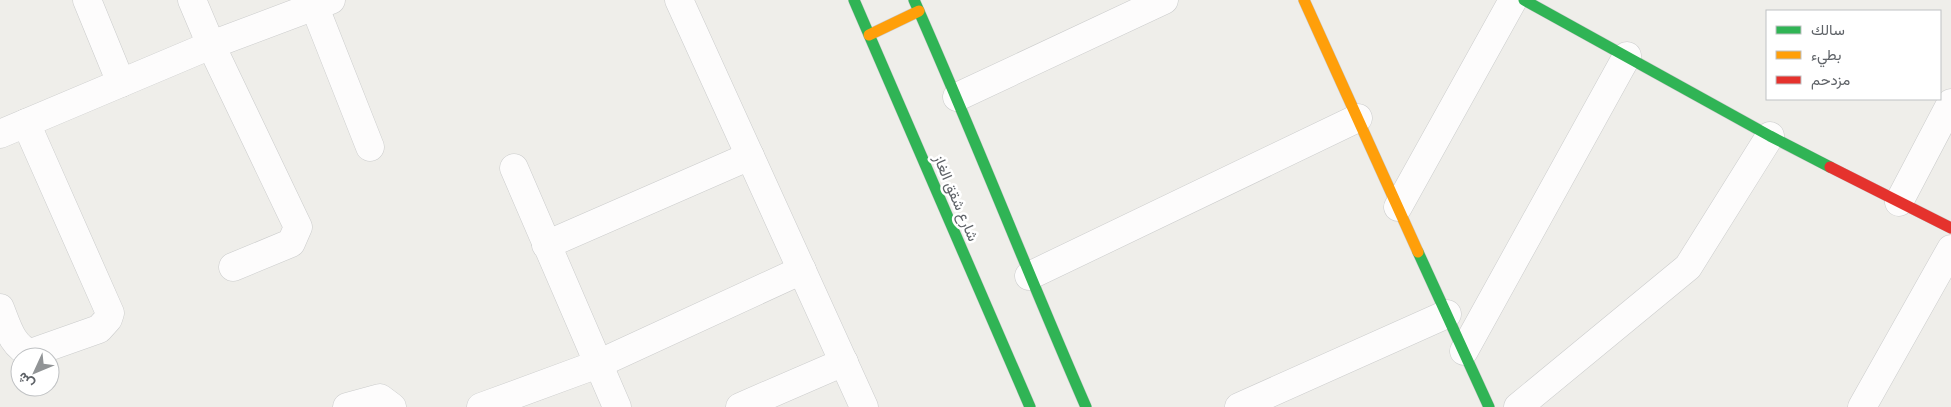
<svg xmlns="http://www.w3.org/2000/svg" width="1951" height="407" font-family="'Roboto Condensed',Vazirmatn,sans-serif">
<style>
.lines{fill:none;stroke-linecap:round;stroke-linejoin:round}
.street-casing{stroke:#cbcccc;stroke-width:29}
.fast-casing{stroke:#cacacb;stroke-width:12}
.slow-casing{stroke:#cacacb;stroke-width:12}
.jam-casing{stroke:#cacacb;stroke-width:12}
.street{stroke:#fdfcfc;stroke-width:28}
.fast{stroke:#30b455;stroke-width:11}
.slow{stroke:#ff9f0a;stroke-width:11}
.jam{stroke:#e5322d;stroke-width:11}
.labels{text-anchor:middle;dominant-baseline:central;stroke-width:5;stroke-linejoin:round;paint-order:stroke}
.street-label{font-size:15px;fill:#5f6368;stroke:#fff}
</style>
<rect width="100%" height="100%" fill="#efeeea"/>
<g class="lines">
<defs>
<g id="street">
<path d="M87 0 121 83"/>
<path d="M192 0 211 45 298 227 291 243 233 267"/>
<path d="M312 0 370 147"/>
<path d="M679 0 864 407"/>
<path d="M957 97 1164 0"/>
<path d="M0 134 211 45 331 0"/>
<path d="M514 168 617 407"/>
<path d="M1899 202 1951 103"/>
<path d="M1398 207 1513 0"/>
<path d="M546 245 750 156"/>
<path d="M1029 276 1358 118"/>
<path d="M0 308C7 325 12 347 31 353L99 329 108 319 110 313 26 123"/>
<path d="M1464 351 1627 56"/>
<path d="M347 407 380 398 392 407"/>
<path d="M481 407 598 364 802 270"/>
<path d="M740 407 844 362"/>
<path d="M1239 407 1447 314"/>
<path d="M1518 407 1688 267 1770 136"/>
<path d="M1862 407 1951 249"/>
</g>
<g id="fast">
<path d="M854 0 1030 407"/>
<path d="M914 0C974 135 1027 272 1086 407"/>
<path d="M1524 0 1770 136 1830 167"/>
<path d="M1418 252 1489 407"/>
</g>
<g id="slow">
<path d="M1304 0 1418 252"/>
<path d="M869 35 919 11"/>
</g>
<path id="jam" d="M1830 167 1951 228"/>
</defs>
<use href="#street" class="street-casing"/>
<use href="#fast" class="fast-casing"/>
<use href="#slow" class="slow-casing"/>
<use href="#jam" class="jam-casing"/>
<use href="#street" class="street"/>
<use href="#fast" class="fast"/>
<use href="#slow" class="slow"/>
<use href="#jam" class="jam"/>
</g>
<g class="labels">
<g class="street-label">
<text transform="translate(956 198) rotate(67)">شارع شقق الغاز</text>
</g>
</g>
<rect x="1766" y="10" width="175" height="90" fill="#ffffff" stroke="#bfc1c3"/>
<rect x="1776" y="26" width="25" height="8" fill="#30b455" stroke="#bfc1c3"/>
<text x="1811" y="35" font-size="15" fill="#5f6368">سالك</text>
<rect x="1776" y="51" width="25" height="8" fill="#ff9f0a" stroke="#bfc1c3"/>
<text x="1811" y="60" font-size="15" fill="#5f6368">بطيء</text>
<rect x="1776" y="76" width="25" height="8" fill="#e5322d" stroke="#bfc1c3"/>
<text x="1811" y="85" font-size="15" fill="#5f6368">مزدحم</text>
<g transform="translate(35 372) rotate(226)"><circle r="24" fill="#ffffff" stroke="#bfc1c3"/>
<path d="M0-4L9 19L0 12L-9 19Z" fill="#919496"/>
<text y="-8" font-size="14" font-weight="bold" text-anchor="middle" fill="#5f6368">ش</text>
</g>
</svg>
